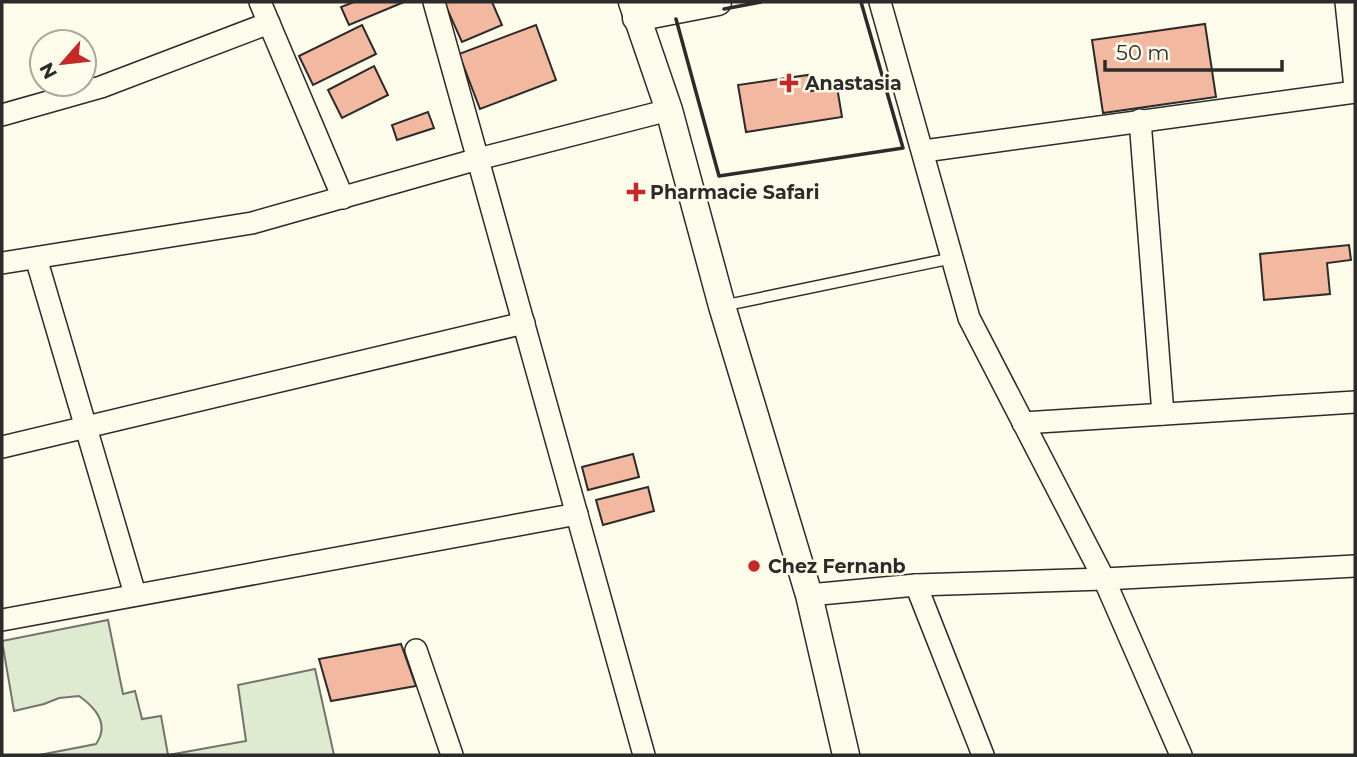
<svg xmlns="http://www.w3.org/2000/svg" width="1357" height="757" font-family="Montserrat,sans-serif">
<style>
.green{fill:#deebd1;stroke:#74746e;stroke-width:2}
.building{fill:#f2b8a0;stroke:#2b2b2b;stroke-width:2}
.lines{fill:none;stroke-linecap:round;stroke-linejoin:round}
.service-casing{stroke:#2b2b2b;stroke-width:13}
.minor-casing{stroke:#2b2b2b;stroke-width:24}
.tertiary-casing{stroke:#2b2b2b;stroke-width:29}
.service{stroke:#fdfbea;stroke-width:10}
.minor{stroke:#fdfbea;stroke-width:21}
.tertiary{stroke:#fdfbea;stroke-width:26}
.wall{stroke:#2b2b2b;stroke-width:3.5}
.poi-dot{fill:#c62828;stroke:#fdfbea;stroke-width:2.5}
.labels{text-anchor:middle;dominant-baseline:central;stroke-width:5;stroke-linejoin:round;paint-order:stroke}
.poi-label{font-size:19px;font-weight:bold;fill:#2b2b2b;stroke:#fdfbea;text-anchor:start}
</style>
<rect width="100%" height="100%" fill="#fdfbea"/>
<path class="green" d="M108 620 123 694 135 691 142 719 161 716 168 755 246 741 238 685 315 669 334 755H39L96 744C110 724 96 708 79 696L59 698 44 704 14 711 2 641Z"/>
<g class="building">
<path d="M354 2H404L349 25 341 7Z"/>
<path d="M444 2H492L502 25 462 42Z"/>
<path d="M1205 24 1216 97 1103 113 1092 40Z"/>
<path d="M362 25 376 54 313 85 299 56Z"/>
<path d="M536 25 556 80 480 109 459 54Z"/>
<path d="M374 66 388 95 342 118 328 90Z"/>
<path d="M808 75 811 91 837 87 842 117 746 132 738 85Z"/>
<path d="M428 112 434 128 397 140 392 125Z"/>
<path d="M1349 245 1351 260 1327 263 1330 294 1264 300 1260 254Z"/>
<path d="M633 454 639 477 588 490 582 467Z"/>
<path d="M648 487 654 511 603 525 596 500Z"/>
<path d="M401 644 416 686 331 701 319 659Z"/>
</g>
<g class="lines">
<defs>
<path id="service" d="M722 306 953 258"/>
<g id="minor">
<path d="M260 2 343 198"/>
<path d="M434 2 644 755"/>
<path d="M880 2 969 318 1104 579 1181 755"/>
<path d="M1346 2 1355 88"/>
<path d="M2 115 101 87 269 23"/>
<path d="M1140 120 1163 414"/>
<path d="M924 151 1355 92"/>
<path d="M36 258 135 594"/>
<path d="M2 263 252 223 478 159 669 110"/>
<path d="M1023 423 1355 402"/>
<path d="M2 447 524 323"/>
<path d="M916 585 983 755"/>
<path d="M809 595 916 585 1104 579 1355 566"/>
<path d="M2 620 577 514"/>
<path d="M416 650 452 755"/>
</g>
<g id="tertiary">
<path d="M632 2 669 110 722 306 809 595 846 755"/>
<path d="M636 18 718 2"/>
</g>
</defs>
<use href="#service" class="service-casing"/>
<use href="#minor" class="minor-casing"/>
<use href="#tertiary" class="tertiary-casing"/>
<use href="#service" class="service"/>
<use href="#minor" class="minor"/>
<use href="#tertiary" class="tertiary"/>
<g class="wall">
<path d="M724 9 761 2"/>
<path d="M676 19 719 176 903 148 861 2"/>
</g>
</g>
<g class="poi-dot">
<path d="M785.5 72.5h7v7h7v7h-7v7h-7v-7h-7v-7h7z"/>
<path d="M632.5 181.5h7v7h7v7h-7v7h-7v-7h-7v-7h7z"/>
<circle cx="754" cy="566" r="7"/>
</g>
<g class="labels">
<g class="poi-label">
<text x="805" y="83">Anastasia</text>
<text x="650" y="192">Pharmacie Safari</text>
<text x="768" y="566">Chez Fernanb</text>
</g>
</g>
<rect width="1357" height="757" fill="none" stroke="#2b2b2b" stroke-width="7"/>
<g transform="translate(63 63) rotate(242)"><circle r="33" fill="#fdfbea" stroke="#a9a89e" stroke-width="2"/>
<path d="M0-5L12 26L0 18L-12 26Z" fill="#c62828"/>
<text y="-10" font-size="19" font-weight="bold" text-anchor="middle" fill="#2b2b2b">N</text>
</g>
<path d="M1105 60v10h177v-10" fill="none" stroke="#2b2b2b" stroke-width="3.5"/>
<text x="1116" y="60" font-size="21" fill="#2b2b2b" stroke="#fdfbea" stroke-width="5" paint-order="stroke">50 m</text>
</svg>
